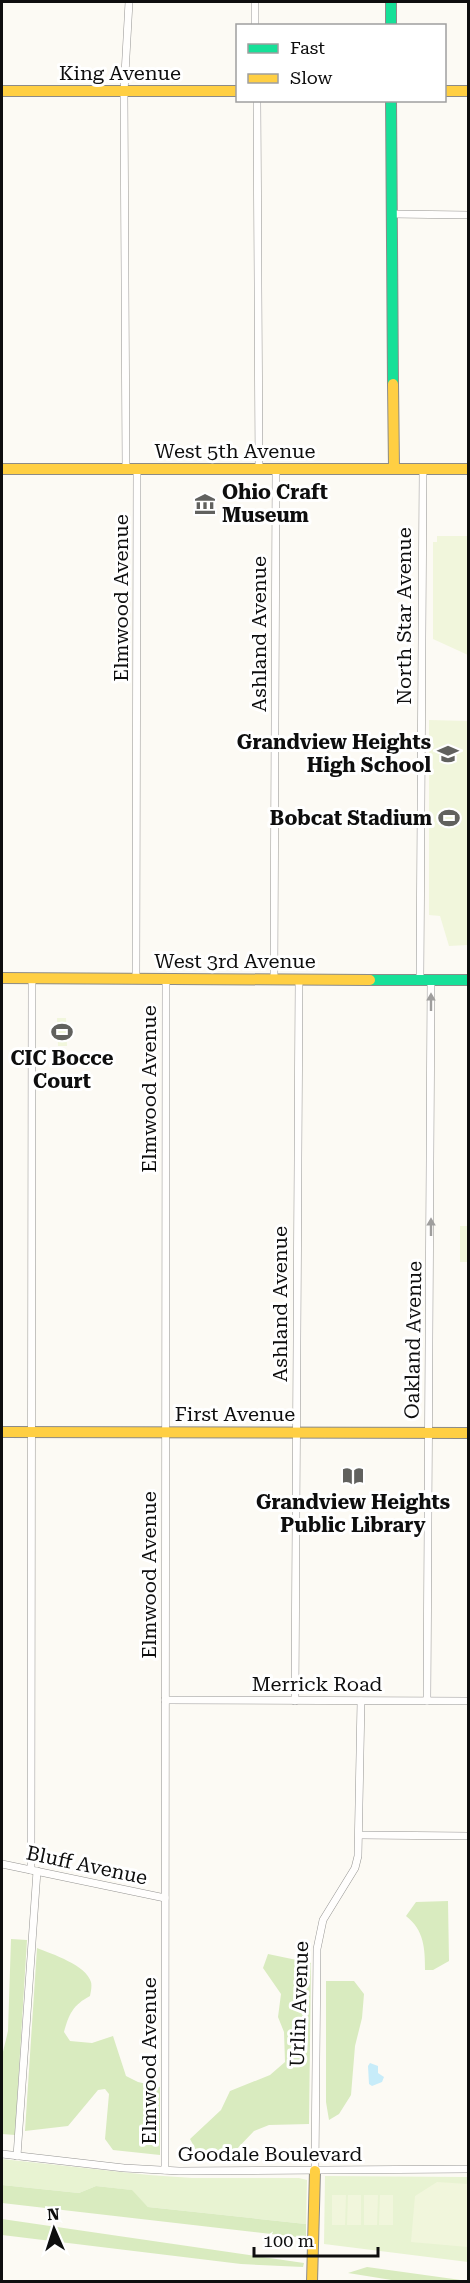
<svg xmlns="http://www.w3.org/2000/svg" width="470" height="2283" font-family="'Roboto Serif',serif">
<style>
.green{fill:#e8f3d2}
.forest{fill:#d9ebbf}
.pitch{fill:#f1f6dc}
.water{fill:#c7ecf9}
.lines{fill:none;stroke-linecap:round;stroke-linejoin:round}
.street-casing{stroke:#959492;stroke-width:8}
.fast-casing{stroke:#8c8b88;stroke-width:12}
.slow-casing{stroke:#8c8b88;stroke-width:12}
.street{stroke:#fffefd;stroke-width:7}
.fast{stroke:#16e098;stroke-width:10}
.slow{stroke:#ffcf43;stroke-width:10}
.oneway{fill:#9f9e9d}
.labels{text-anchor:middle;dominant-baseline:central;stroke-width:6;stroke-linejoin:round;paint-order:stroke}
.street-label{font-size:20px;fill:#0e0e0e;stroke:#fff}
.poi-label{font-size:20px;font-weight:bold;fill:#0e0e0e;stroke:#fff;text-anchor:end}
</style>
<rect width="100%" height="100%" fill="#fcfaf4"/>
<g class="green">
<path d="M2 2159 149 2175 192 2178H299L307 2180 306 2224 148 2207 131 2190 96 2186 79 2193 2 2185Z"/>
<path d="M325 2176 468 2177V2262L324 2244Z"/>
</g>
<g class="forest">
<path d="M448 1901 449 1961 433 1970H425C425 1948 424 1930 406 1916L416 1902Z"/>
<path d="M11 1939 27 1940 15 2135 2 2134V2056L8 2031Z"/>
<path d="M37 1948C52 1954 86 1965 91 1982 92 1986 91 1991 90 1996 73 2005 69 2014 64 2032L70 2041 92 2043 113 2036 126 2076 138 2082 160 2087V2155L113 2150 105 2139 109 2094 105 2089 98 2090 68 2126 25 2131Z"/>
<path d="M268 1954 311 1963 309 2124 269 2125 254 2131 234 2152 208 2153 196 2150 190 2139 221 2110 230 2091 270 2075 285 2062 284 2032 278 2017 281 1994 263 1968Z"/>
<path d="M326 1981H354L364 1994 362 2018 355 2046 351 2095 339 2114 329 2120 326 2102Z"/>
<path d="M2 2185 79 2193 96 2186 132 2190 148 2207 306 2224V2238L2 2203Z"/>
<path d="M2 2219 304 2263 303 2267 241 2264 2 2235Z"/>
<path d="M367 2267 468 2281 404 2282 348 2273Z"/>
</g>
<g class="pitch">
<path d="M437 536H467L468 655 433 639V542H437Z"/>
<path d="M429 720 468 721V945L449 946 440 916 429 915Z"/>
<path d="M57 1018H66L67 1046H58Z"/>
<rect x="460" y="1226" width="8" height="36"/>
<path d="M437 2182 468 2184V2247L411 2242 415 2196Z"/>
<path d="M332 2195H346L345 2225H332Z"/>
<path d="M348 2195H361V2225H347Z"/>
<path d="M364 2195H378L377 2225H364Z"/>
<path d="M380 2195H393V2225H379Z"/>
</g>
<path class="water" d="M370 2063 378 2066V2073L384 2077 382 2082 372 2086 369 2084 368 2066Z"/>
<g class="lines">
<defs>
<g id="street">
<path d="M255 2V26"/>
<path d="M257 100 259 469"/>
<path d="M392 214 468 215"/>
<path d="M126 469 124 92 129 2"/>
<path d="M136 979 137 469"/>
<path d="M274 979 276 469"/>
<path d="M420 980 423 469"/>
<path d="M165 1700 468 1701"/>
<path d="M295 1701 299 979"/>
<path d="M427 1701 431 980"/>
<path d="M360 1835 468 1836"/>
<path d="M2 1864 165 1898"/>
<path d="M31 1870 32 978"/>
<path d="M2 2154 124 2168 179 2171 468 2169"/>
<path d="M17 2156 37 1871"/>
<path d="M165 2170 166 979"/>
<path d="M315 2171 317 1949 323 1920 355 1868 358 1856 361 1701"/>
</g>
<g id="fast">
<path d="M391 2V26"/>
<path d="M391 100 393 384"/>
<path d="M370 980H468"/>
</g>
<g id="slow">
<path d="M2 91H237"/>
<path d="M444 91H468"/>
<path d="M393 384 394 468"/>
<path d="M2 469H468"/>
<path d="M2 978 370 980"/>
<path d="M2 1432 468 1433"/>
<path d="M312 2282 315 2171"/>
</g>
</defs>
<use href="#street" class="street-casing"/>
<use href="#fast" class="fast-casing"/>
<use href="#slow" class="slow-casing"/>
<use href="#street" class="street"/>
<use href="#fast" class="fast"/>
<use href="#slow" class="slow"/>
</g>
<defs><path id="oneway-solid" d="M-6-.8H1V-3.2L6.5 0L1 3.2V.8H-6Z" transform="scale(1.5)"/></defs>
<g class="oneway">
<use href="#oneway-solid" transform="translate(431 1002) rotate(-90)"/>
<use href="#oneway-solid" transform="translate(431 1227) rotate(-90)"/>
</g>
<defs>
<symbol id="museum-bare" viewBox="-9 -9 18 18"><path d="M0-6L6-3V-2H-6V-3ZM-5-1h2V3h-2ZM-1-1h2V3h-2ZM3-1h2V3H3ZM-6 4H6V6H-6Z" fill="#61615e" stroke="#fff" stroke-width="2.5" paint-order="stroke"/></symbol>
<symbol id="school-bare" viewBox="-9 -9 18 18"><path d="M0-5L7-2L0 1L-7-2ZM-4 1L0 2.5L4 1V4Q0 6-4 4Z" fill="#61615e" stroke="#fff" stroke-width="2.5" paint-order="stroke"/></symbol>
<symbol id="stadium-bare" viewBox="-9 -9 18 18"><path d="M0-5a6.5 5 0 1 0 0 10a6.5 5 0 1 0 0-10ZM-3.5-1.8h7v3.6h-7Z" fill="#61615e" stroke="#fff" stroke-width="2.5" paint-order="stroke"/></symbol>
<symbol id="library-bare" viewBox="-9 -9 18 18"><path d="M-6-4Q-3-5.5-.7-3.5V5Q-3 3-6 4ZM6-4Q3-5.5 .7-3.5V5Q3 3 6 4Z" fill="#61615e" stroke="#fff" stroke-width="2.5" paint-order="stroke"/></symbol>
</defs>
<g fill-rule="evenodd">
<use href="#museum-bare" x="190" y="489" width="30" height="30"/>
<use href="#school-bare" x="433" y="739" width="30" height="30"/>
<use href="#stadium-bare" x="434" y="803" width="30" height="30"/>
<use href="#stadium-bare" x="47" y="1017" width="30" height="30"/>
<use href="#library-bare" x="338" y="1461" width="30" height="30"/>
</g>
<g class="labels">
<g class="street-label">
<text x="120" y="73">King Avenue</text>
<text x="235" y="451">West 5th Avenue</text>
<text transform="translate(121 598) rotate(-90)">Elmwood Avenue</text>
<text transform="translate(404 616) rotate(-90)">North Star Avenue</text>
<text transform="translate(259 634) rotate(-90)">Ashland Avenue</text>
<text x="235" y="961">West 3rd Avenue</text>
<text transform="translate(149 1089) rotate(-90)">Elmwood Avenue</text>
<text transform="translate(280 1304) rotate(-90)">Ashland Avenue</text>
<text transform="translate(413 1340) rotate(-89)">Oakland Avenue</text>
<text x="235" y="1414">First Avenue</text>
<text transform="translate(149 1575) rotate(-90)">Elmwood Avenue</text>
<text x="317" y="1684">Merrick Road</text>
<text transform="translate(87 1865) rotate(12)">Bluff Avenue</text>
<text transform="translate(299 2004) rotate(-88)">Urlin Avenue</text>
<text transform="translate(149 2061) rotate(-90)">Elmwood Avenue</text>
<text x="270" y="2154">Goodale Boulevard</text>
</g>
<g class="poi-label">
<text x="222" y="492" text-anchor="start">Ohio Craft<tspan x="222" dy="23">Museum</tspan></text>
<text x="431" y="742">Grandview Heights<tspan x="431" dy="23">High School</tspan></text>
<text x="432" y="818">Bobcat Stadium</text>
<text x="62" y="1058" text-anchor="middle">CIC Bocce<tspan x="62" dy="23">Court</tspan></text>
<text x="353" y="1502" text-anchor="middle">Grandview Heights<tspan x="353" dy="23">Public Library</tspan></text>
</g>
</g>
<rect width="470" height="2283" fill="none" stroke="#0e0e0e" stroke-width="6"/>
<rect x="236" y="24" width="210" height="78" fill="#ffffff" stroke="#9f9f9f" stroke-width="1.5"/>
<rect x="248" y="44" width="30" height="9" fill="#16e098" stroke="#9f9f9f" stroke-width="1.5"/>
<text x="290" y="54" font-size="18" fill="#0e0e0e">Fast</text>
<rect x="248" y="74" width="30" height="9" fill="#ffcf43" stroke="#9f9f9f" stroke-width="1.5"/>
<text x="290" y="84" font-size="18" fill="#0e0e0e">Slow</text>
<g transform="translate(54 2229) rotate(357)" stroke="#ffffff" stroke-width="4.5" paint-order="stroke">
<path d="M0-4.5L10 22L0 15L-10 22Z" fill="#0e0e0e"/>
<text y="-9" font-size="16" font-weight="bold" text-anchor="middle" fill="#0e0e0e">N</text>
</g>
<path d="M254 2247v9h124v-9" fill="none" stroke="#0e0e0e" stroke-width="3"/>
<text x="263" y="2247" font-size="18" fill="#0e0e0e" stroke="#ffffff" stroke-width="4.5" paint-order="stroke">100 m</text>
</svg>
